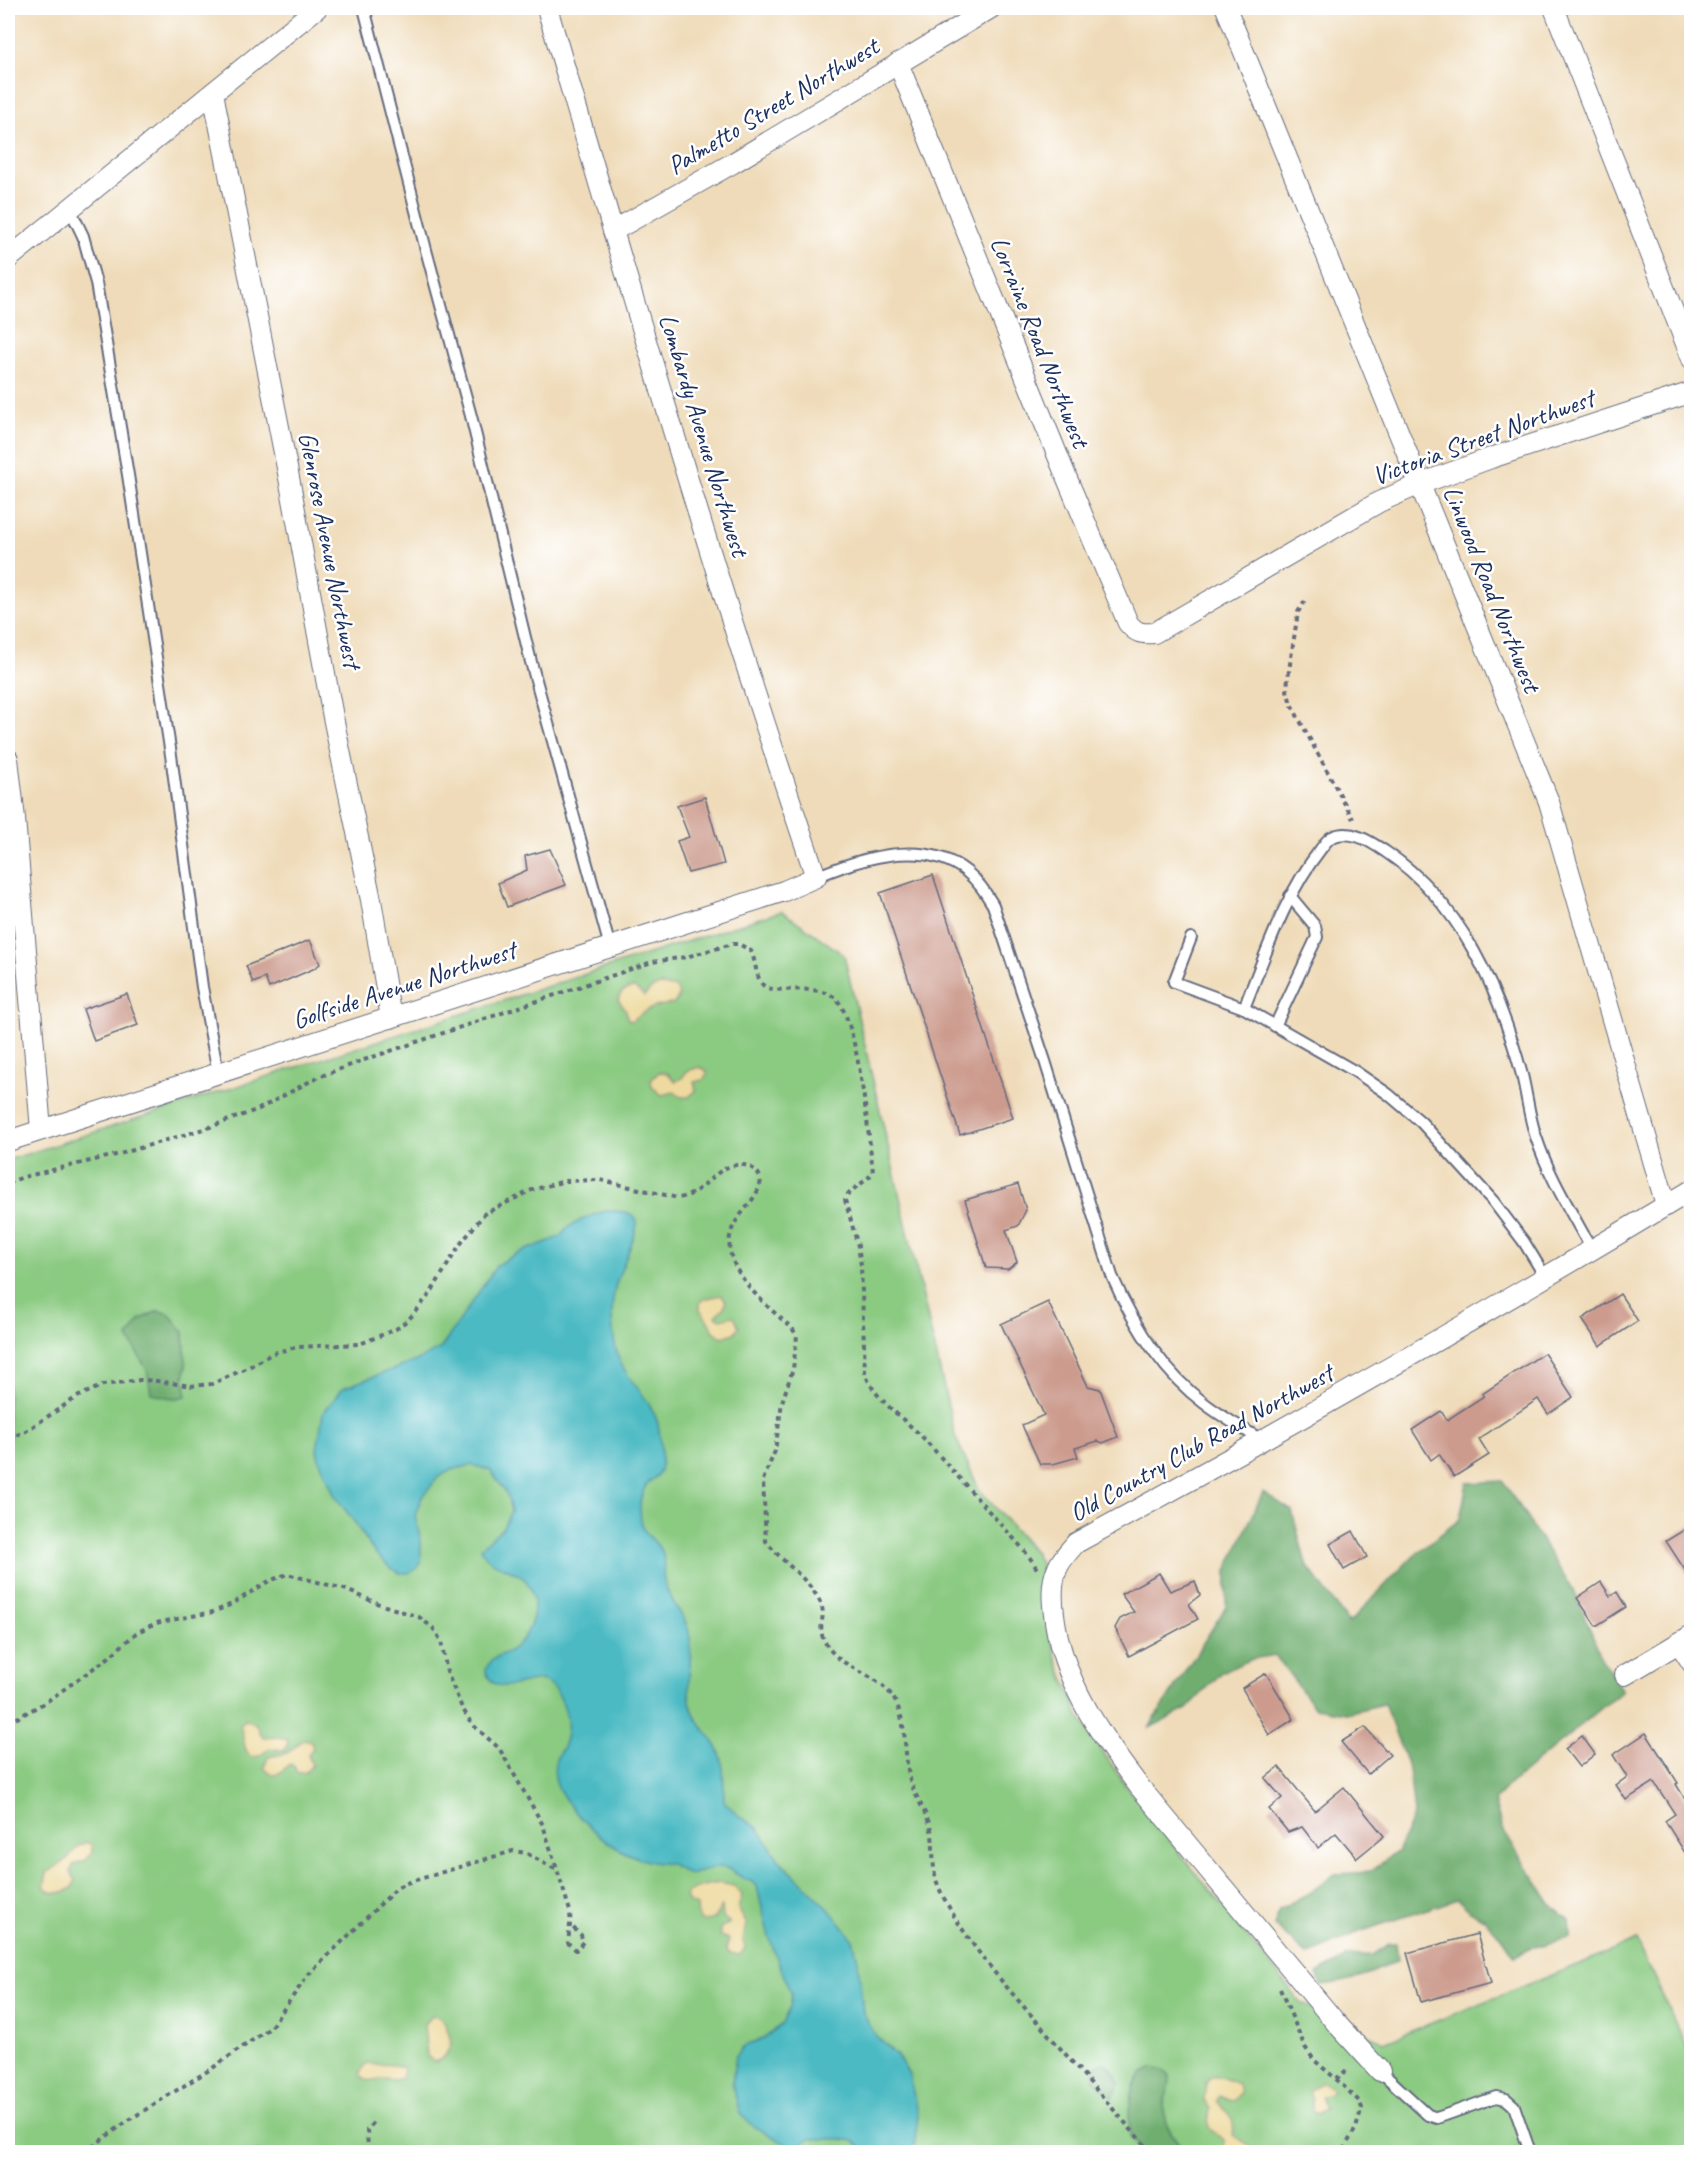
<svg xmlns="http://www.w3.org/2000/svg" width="1699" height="2160" font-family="Caveat,sans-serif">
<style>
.green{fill:#8aca81;stroke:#527c70;stroke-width:1.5}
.forest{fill:#6fae6f;stroke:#456e66;stroke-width:1.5}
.sand{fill:#eeda9e;stroke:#84847e;stroke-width:1.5}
.water{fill:#4cbac3;stroke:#347490;stroke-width:1.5}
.building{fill:#cc9b8e}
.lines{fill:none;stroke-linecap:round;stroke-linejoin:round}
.service-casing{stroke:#656b7e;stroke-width:14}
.minor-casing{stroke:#656b7e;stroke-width:22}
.path{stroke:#656b7e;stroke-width:4;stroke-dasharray:4.5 4.5;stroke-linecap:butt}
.service{stroke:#fff;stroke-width:10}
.minor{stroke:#fff;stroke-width:20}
.labels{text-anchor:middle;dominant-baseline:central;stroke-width:5;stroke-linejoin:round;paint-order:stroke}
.street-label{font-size:26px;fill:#1b2f5e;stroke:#fff}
</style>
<rect width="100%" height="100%" fill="#fff"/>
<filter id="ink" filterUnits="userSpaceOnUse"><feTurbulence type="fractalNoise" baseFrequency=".0167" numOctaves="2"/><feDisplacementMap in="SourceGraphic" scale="12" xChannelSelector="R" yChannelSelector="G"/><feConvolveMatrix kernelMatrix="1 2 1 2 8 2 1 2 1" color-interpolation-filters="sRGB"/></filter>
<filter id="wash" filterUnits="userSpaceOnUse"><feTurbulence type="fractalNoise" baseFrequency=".008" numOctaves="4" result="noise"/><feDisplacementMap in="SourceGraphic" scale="24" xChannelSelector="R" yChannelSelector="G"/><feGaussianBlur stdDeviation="1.35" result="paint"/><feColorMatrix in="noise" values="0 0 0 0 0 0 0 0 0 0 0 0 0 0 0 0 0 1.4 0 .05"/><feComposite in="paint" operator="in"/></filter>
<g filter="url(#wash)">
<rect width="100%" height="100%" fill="#efdbb9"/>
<path class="green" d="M782 911 844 955 955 1436 979 1489 1035 1553 1045 1575 1055 1654 1079 1716 1125 1785 1301 2003 1384 2042 1637 1941 1691 2057V2152H8V1160Z"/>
<g class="forest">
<path d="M158 1311 168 1313 184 1332 186 1366 184 1378 187 1396 174 1399 151 1393 147 1370 128 1337 141 1319Z"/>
<path d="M1503 1481 1575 1593 1601 1657 1622 1691 1510 1784 1494 1801 1502 1829 1527 1868 1554 1908 1569 1920 1570 1938 1531 1948 1514 1956 1501 1937 1484 1919 1470 1911 1457 1899 1359 1932 1307 1955 1274 1925 1279 1909 1309 1893 1335 1874 1369 1872 1398 1851 1414 1814 1409 1769 1384 1704 1346 1713 1315 1708 1275 1655 1252 1659 1222 1672 1187 1709 1149 1728 1226 1607 1227 1571 1263 1492 1292 1511 1306 1564 1349 1623 1412 1557 1460 1519 1467 1483Z"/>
<path d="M1389 1944H1396L1398 1960C1373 1973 1350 1983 1321 1985L1317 1974 1348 1956 1372 1955Z"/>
<path d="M1104 2063 1110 2066 1120 2083 1112 2098 1093 2078 1096 2066Z"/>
<path d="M1153 2068C1181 2073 1166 2090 1164 2105 1164 2109 1165 2115 1165 2119 1167 2130 1179 2143 1185 2152H1144L1130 2136 1129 2109 1134 2085 1142 2074Z"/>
</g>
<g class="sand">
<path d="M660 985 677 988 679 996 674 1004C657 1005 645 1009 632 1021L627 1019 626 1010 618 1000C620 991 627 988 635 988L644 996 651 989Z"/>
<path d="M700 1067 707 1071V1074L703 1080 694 1082 696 1090 689 1097H681L674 1092 662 1095 652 1087 651 1080 659 1072 668 1073 675 1082 682 1078 687 1071Z"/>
<path d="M721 1295 726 1301 724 1307 716 1316 721 1319 734 1316 739 1327 734 1333 723 1337C709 1332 710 1319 700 1310V1303L703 1299Z"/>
<path d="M245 1720 256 1724 263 1738 280 1737 286 1739 288 1743 285 1750 269 1749 259 1756 251 1757C242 1748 245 1738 240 1726Z"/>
<path d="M304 1739 311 1741 313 1748 308 1755 312 1765 306 1772 297 1773 294 1766 290 1764C283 1768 282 1775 272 1775L264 1768 268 1757 287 1753Z"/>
<path d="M86 1842 92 1845V1854L86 1860 73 1865 71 1872 75 1880 73 1888C62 1893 52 1897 44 1886L47 1873 67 1859 78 1846Z"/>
<path d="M720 1883 734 1886 742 1895 738 1909 747 1924 743 1940 745 1948 740 1955 729 1953 726 1948 729 1939 720 1936V1928L730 1923 723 1917 722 1907 713 1919 703 1922 698 1918 697 1906C691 1903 685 1903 687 1894 694 1886 710 1885 720 1883Z"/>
<path d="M433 2015C445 2016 448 2031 451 2042 449 2051 444 2060 434 2062L427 2056 424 2024Z"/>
<path d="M368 2064C381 2066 392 2062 404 2068 403 2086 393 2078 381 2079 372 2080 365 2084 360 2073L364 2066Z"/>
<path d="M1210 2077H1221L1238 2084 1240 2092 1235 2100 1231 2101 1219 2096 1217 2101C1227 2112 1236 2119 1233 2135L1257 2152H1223L1224 2140C1209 2126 1206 2135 1210 2109L1204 2100 1206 2083Z"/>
<path d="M1322 2081 1331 2088 1332 2091 1328 2095 1321 2096 1325 2109 1317 2114 1312 2111V2099L1309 2092Z"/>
</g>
<path class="water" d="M605 1211C614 1211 635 1210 637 1222 638 1231 622 1267 618 1278 610 1300 611 1323 615 1345 622 1381 650 1393 658 1424 660 1434 664 1465 659 1473 657 1477 652 1479 649 1482 638 1494 639 1510 642 1525 645 1537 659 1542 663 1554 665 1563 662 1572 664 1581 668 1602 688 1616 690 1638 693 1659 686 1680 690 1701 695 1723 704 1727 715 1744 726 1760 723 1783 724 1801L740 1817 758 1828 779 1860 828 1908 853 1939 858 1961 863 2013 876 2036 897 2056 909 2074 918 2115 914 2148 912 2152H868L854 2141 841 2139H810L798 2145 790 2146 754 2127 740 2114 732 2083 736 2056 743 2047 765 2037 782 2024 791 2004V1994L769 1937 757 1887 751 1881 746 1880 727 1868 719 1867 689 1875 669 1863C654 1865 630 1856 617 1848 598 1837 558 1800 555 1777 552 1755 562 1755 566 1739 571 1719 562 1688 542 1680 524 1680 493 1699 486 1670 490 1657 501 1656 511 1650 532 1636 541 1606 528 1584 517 1565 487 1569 481 1548L503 1527 511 1511 507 1494 490 1470 471 1465 452 1470 438 1477 421 1499 415 1515 421 1542V1562L415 1570 408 1573H400L390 1568 374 1552 356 1524 335 1496 319 1459 317 1450 323 1413 343 1388 416 1361 441 1348 497 1265 516 1254 560 1237 567 1228 585 1218Z"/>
<g id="blocks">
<g class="building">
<path d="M705 797 724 864 688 873 677 841 689 837 677 806Z"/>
<path d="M550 849 566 885 507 907 498 883 527 870 525 856Z"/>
<path d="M933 875 1013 1118 960 1135 880 893Z"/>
<path d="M310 940 320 964 313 969 269 988 265 978 253 983 246 966Z"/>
<path d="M127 994 138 1025 94 1041 83 1009Z"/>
<path d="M1018 1184 1026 1210 1018 1226 1006 1230 1017 1262 1008 1269 986 1268 965 1200Z"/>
<path d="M1620 1294 1638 1321 1600 1346 1582 1319Z"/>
<path d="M1048 1302 1088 1386 1100 1389 1118 1437 1103 1443 1098 1441 1075 1448 1078 1457 1053 1464H1040L1022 1425 1044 1415 1001 1324Z"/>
<path d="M1544 1353 1573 1397 1548 1414 1538 1399 1479 1439 1489 1455 1454 1477 1439 1454 1431 1460 1412 1430 1441 1411 1447 1420 1484 1396 1482 1394Z"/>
<path d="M1692 1525V1581L1666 1541Z"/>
<path d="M1353 1531 1367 1557 1344 1570 1330 1544Z"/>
<path d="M1159 1573 1170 1591 1195 1581 1200 1595 1189 1604 1198 1619 1129 1656 1115 1628 1120 1619 1134 1612 1121 1594Z"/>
<path d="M1601 1582 1610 1596 1617 1592 1626 1607 1596 1626 1577 1598Z"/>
<path d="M1266 1673 1294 1719 1269 1735 1242 1688Z"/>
<path d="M1365 1727 1390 1755 1368 1774 1341 1742Z"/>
<path d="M1646 1733 1678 1783 1676 1784 1689 1806 1692 1804V1864L1665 1821 1675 1814 1654 1782 1626 1800 1616 1785 1627 1777 1613 1755Z"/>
<path d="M1582 1736 1595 1754 1579 1767 1565 1749Z"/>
<path d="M1279 1767 1315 1811 1344 1787 1384 1836 1357 1858 1336 1833 1318 1848 1302 1827 1288 1832 1269 1809 1282 1798 1265 1778Z"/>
<path d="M1477 1934 1491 1983 1421 2002 1407 1953Z"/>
</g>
</g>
</g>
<g filter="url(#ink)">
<use href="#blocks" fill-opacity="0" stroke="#656b7e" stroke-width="1.5"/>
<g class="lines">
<defs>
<g id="service">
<path d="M364 8 426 250 471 416 531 662 610 947"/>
<path d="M70 209 83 236 96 283 128 475 171 755 202 987 218 1073"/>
<path d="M816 877C860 858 925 838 967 872 978 881 985 892 993 905L1045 1061 1112 1276C1133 1324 1161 1371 1204 1403 1222 1417 1244 1429 1263 1441"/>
<path d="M1191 938 1174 982 1244 1008 1356 1072 1388 1094 1421 1122 1493 1201 1524 1242 1546 1278"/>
<path d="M1244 1008C1266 954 1284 896 1320 850 1324 845 1327 839 1332 837 1351 828 1371 842 1386 852 1461 902 1499 990 1522 1075 1527 1095 1529 1117 1536 1137 1549 1177 1572 1213 1592 1250"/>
<path d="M1275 1026 1317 937 1315 926 1290 896"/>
<path d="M1380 2071 1428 2115 1437 2118 1496 2097 1506 2099 1514 2106 1530 2152"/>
</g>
<g id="minor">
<path d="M1226 8 1549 802 1666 1205"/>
<path d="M1554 8 1692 359"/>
<path d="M898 63 1068 481 1128 623C1136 633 1141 634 1154 633L1379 502 1420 484 1491 458 1692 392"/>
<path d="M213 93 290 483 333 717 371 900 391 1018"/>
<path d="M613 231 733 163 991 8"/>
<path d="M8 259 317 8"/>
<path d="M8 759 15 819 41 1130"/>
<path d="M8 1141 784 891 816 877C718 590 633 298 547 8"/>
<path d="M1679 1643 1692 1663"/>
<path d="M1625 1675 1692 1635"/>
<path d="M1380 2071 1337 2024 1138 1785C1100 1735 1061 1678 1054 1614 1052 1599 1051 1584 1057 1569 1061 1559 1069 1551 1076 1543 1284 1430 1489 1312 1692 1190"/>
</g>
</defs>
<use href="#service" class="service-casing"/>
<use href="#minor" class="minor-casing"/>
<g class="path">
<path d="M1305 601 1298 612 1288 677 1287 690 1291 704 1353 819"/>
<path d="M8 1183 23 1177 120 1154 210 1127 259 1109 316 1078 364 1060 652 962 686 957 732 944H739L751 951C756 961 755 976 763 985 774 996 811 982 834 997 858 1014 869 1140 873 1172 866 1183 851 1187 845 1200L858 1246 861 1265 865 1372C873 1400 906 1419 925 1440 949 1466 972 1493 996 1519 1010 1535 1027 1551 1037 1569"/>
<path d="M8 1439 26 1431 77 1397 103 1385 140 1380 157 1381 191 1386 212 1384 249 1367 273 1353 297 1347 360 1344 396 1329 409 1319 430 1294 459 1246 484 1214 532 1190 565 1181 600 1180 678 1198C702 1196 713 1168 736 1165 748 1163 764 1172 760 1185 753 1208 725 1220 730 1250 734 1279 771 1310 792 1328L797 1336 793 1369 782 1402 775 1451 763 1480 766 1541C782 1563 808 1577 820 1602 829 1620 811 1628 832 1652 851 1673 885 1676 897 1705 907 1728 904 1752 909 1776 914 1797 929 1814 932 1835 935 1864 930 1873 945 1900 972 1950 1010 1991 1047 2033 1082 2073 1116 2113 1151 2152"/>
<path d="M8 1723 46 1702 108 1658 136 1633 156 1623 213 1612 232 1604 269 1581 287 1574 344 1589 379 1604 419 1617 433 1628 441 1641 447 1672 462 1708 474 1726 499 1748 543 1825 570 1911C571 1922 569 1932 568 1943L576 1950 583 1942 581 1935 570 1925"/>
<path d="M1280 1989 1305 2047 1314 2060 1336 2079 1359 2101 1362 2108 1356 2128 1342 2152"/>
<path d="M1336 2079 1349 2068"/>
<path d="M85 2152 129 2120 214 2067 270 2028 309 1974 396 1889 403 1884 513 1851 526 1853 553 1868 558 1869"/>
<path d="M368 2152 367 2130 374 2122"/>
</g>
<use href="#service" class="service"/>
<use href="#minor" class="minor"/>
</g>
</g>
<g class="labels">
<g class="street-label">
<text transform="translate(773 106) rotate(-31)">Palmetto Street Northwest</text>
<text transform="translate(1040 342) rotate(68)">Lorraine Road Northwest</text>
<text transform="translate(704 435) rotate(73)">Lombardy Avenue Northwest</text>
<text transform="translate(1483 437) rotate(-20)">Victoria Street Northwest</text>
<text transform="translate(330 550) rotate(79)">Glenrose Avenue Northwest</text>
<text transform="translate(1492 589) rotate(68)">Linwood Road Northwest</text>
<text transform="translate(404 985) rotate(-18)">Golfside Avenue Northwest</text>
<text transform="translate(1201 1443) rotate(-29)">Old Country Club Road Northwest</text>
</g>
</g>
<rect width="1699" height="2160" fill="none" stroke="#fff" stroke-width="30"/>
</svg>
